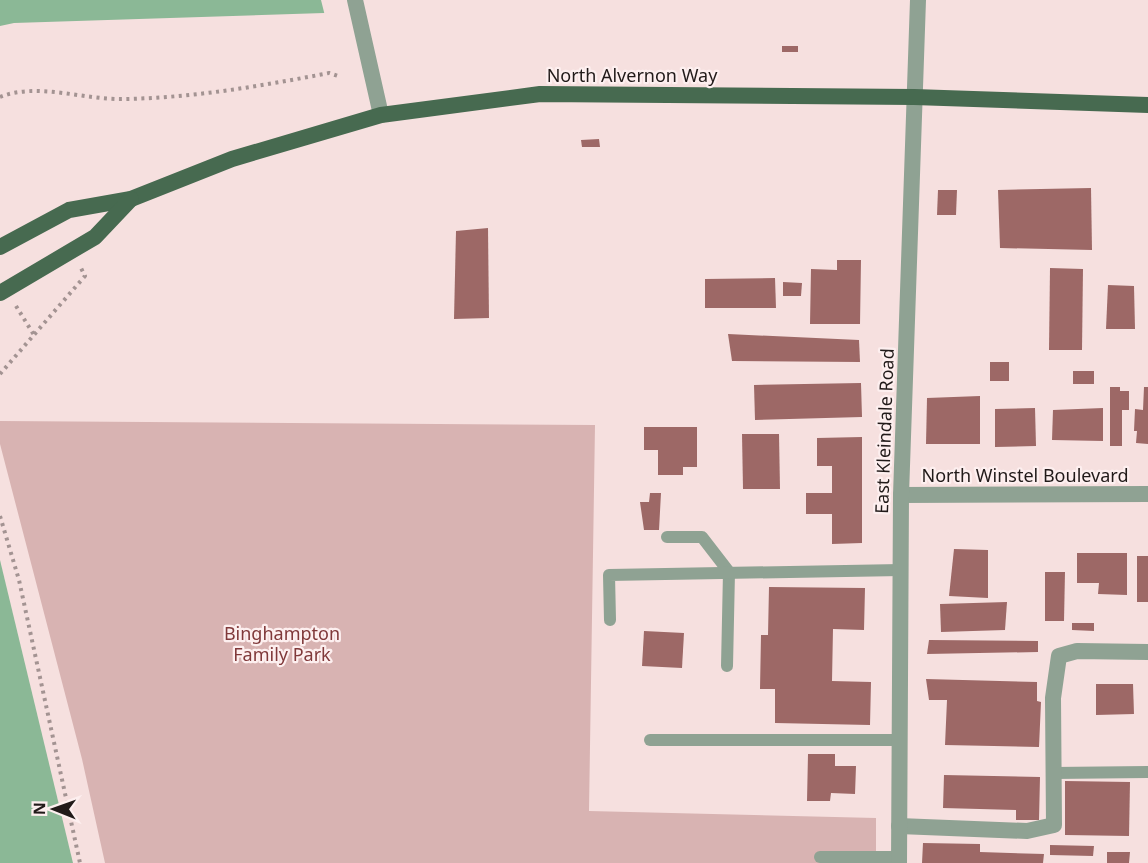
<svg xmlns="http://www.w3.org/2000/svg" width="1148" height="863" font-family="'Noto Sans',sans-serif">
<style>
.green{fill:#d8b3b2}
.water{fill:#8bb896}
.pier{fill:#f6e0df}
.building{fill:#9d6866}
.lines{fill:none;stroke-linecap:round;stroke-linejoin:round}
.path{stroke:#a39392;stroke-width:4;stroke-dasharray:3 4.5;stroke-linecap:butt}
.service{stroke:#8fa293;stroke-width:12}
.minor{stroke:#8fa293;stroke-width:16}
.primary{stroke:#476a50;stroke-width:16}
.labels{text-anchor:middle;dominant-baseline:central;stroke-width:4.5;stroke-linejoin:round;paint-order:stroke}
.street-label{font-size:18px;fill:#211a19;stroke:#fdefef}
.park-label{font-size:18px;fill:#80393a;stroke:#fdefef}
</style>
<rect width="100%" height="100%" fill="#f6e0df"/>
<path class="green" d="M0 421 595 425 589 811 876 818V863H105L82 759 0 444Z"/>
<g class="water">
<path d="M0 0H383L324 13 14 23 0 26Z"/>
<path d="M0 560 73 863H0Z"/>
</g>
<path class="pier" d="M321 0H386L384 3 325 16Z"/>
<g class="building">
<rect x="782" y="46" width="16" height="6"/>
<path d="M599 139 600 147H582L581 140Z"/>
<path d="M1091 188 1092 250 1000 248 998 190Z"/>
<path d="M938 190H957L956 215H937Z"/>
<path d="M488 228 489 318 454 319 456 231Z"/>
<path d="M837 260H861L860 324H810L811 269 837 270Z"/>
<path d="M1050 268 1083 269 1082 350H1049Z"/>
<path d="M775 278 776 308H705V279Z"/>
<path d="M783 282 802 283 801 296H783Z"/>
<path d="M1108 285 1134 286 1135 329H1106Z"/>
<path d="M728 334 859 340 860 362 732 361Z"/>
<rect x="990" y="362" width="19" height="19"/>
<rect x="1073" y="371" width="21" height="13"/>
<path d="M861 383 862 417 755 420 754 385Z"/>
<path d="M1110 387H1120V391H1129V410H1122V446H1110Z"/>
<path d="M1144 387H1148V444L1136 443 1137 431H1134L1135 409 1143 410Z"/>
<path d="M980 396V444H926L927 398Z"/>
<path d="M1035 408 1036 446 995 447V409Z"/>
<path d="M1103 408V441L1052 440 1053 410Z"/>
<path d="M644 427H697V467H683V475H658V450H644Z"/>
<path d="M742 434H779L780 489H743Z"/>
<path d="M862 437V543L832 544V514H806V493H832V466H817V438Z"/>
<path d="M650 493H661L659 530H644L640 502H649Z"/>
<path d="M954 549 988 550V598L949 596Z"/>
<path d="M1077 553H1127V595L1098 594 1099 583H1077Z"/>
<rect x="1137" y="556" width="11" height="46"/>
<path d="M1045 572H1065L1064 621H1045Z"/>
<path d="M769 587 865 588 864 630 833 629 832 681 871 682 870 725 775 723V689H760L761 635H768Z"/>
<path d="M1007 602 1005 630 941 632 940 604Z"/>
<path d="M1072 623H1094V631L1072 630Z"/>
<path d="M644 631 684 633 682 668 642 666Z"/>
<path d="M929 640 1038 641V652L927 654Z"/>
<path d="M926 679 1037 682V701L1041 702 1039 747 945 745 947 700H929Z"/>
<path d="M1096 684H1133L1134 714 1096 715Z"/>
<path d="M808 754H835V766H856L855 794 831 793 830 801H807Z"/>
<path d="M944 775 1040 777 1039 820H1016V810L943 808Z"/>
<path d="M1065 781 1130 782 1129 836 1065 835Z"/>
<path d="M923 843 980 844V852L1044 854 1043 863H922Z"/>
<path d="M1050 845 1094 846 1093 856 1050 855Z"/>
<path d="M1107 852H1130L1129 863H1107Z"/>
</g>
<g class="lines">
<g class="path">
<path d="M0 97C37 82 84 100 123 99 192 98 261 86 329 73L338 76"/>
<path d="M16 306 34 335"/>
<path d="M0 374 85 276 81 268"/>
<path d="M0 516 19 580 80 863"/>
</g>
<g class="service">
<path d="M667 537H702L729 572 727 666"/>
<path d="M610 620 609 575 901 570"/>
<path d="M650 740H900"/>
<path d="M1053 773 1148 772"/>
<path d="M820 857H899"/>
</g>
<g class="minor">
<path d="M355 0 381 115"/>
<path d="M901 495 1148 494"/>
<path d="M899 826 1027 831 1054 825 1053 698 1059 656 1077 651 1148 652"/>
<path d="M899 863 901 495 918 0"/>
</g>
<g class="primary">
<path d="M0 247 69 210 131 199 232 159 381 115 540 94 914 97 1148 105"/>
<path d="M0 293 95 237 131 199"/>
</g>
</g>
<g class="labels">
<g class="street-label">
<text x="632" y="75">North Alvernon Way</text>
<text transform="translate(884 431) rotate(-88)">East Kleindale Road</text>
<text x="1025" y="475">North Winstel Boulevard</text>
</g>
<g class="park-label">
<text x="282" y="633">Binghampton<tspan x="282" dy="21">Family Park</tspan></text>
</g>
</g>
<g transform="translate(54 809) rotate(271)" stroke="#fdefef" stroke-width="4.5" paint-order="stroke">
<path d="M0-4.5L10 22L0 15L-10 22Z" fill="#211a19"/>
<text y="-9" font-size="16" font-weight="bold" text-anchor="middle" fill="#211a19">N</text>
</g>
</svg>
